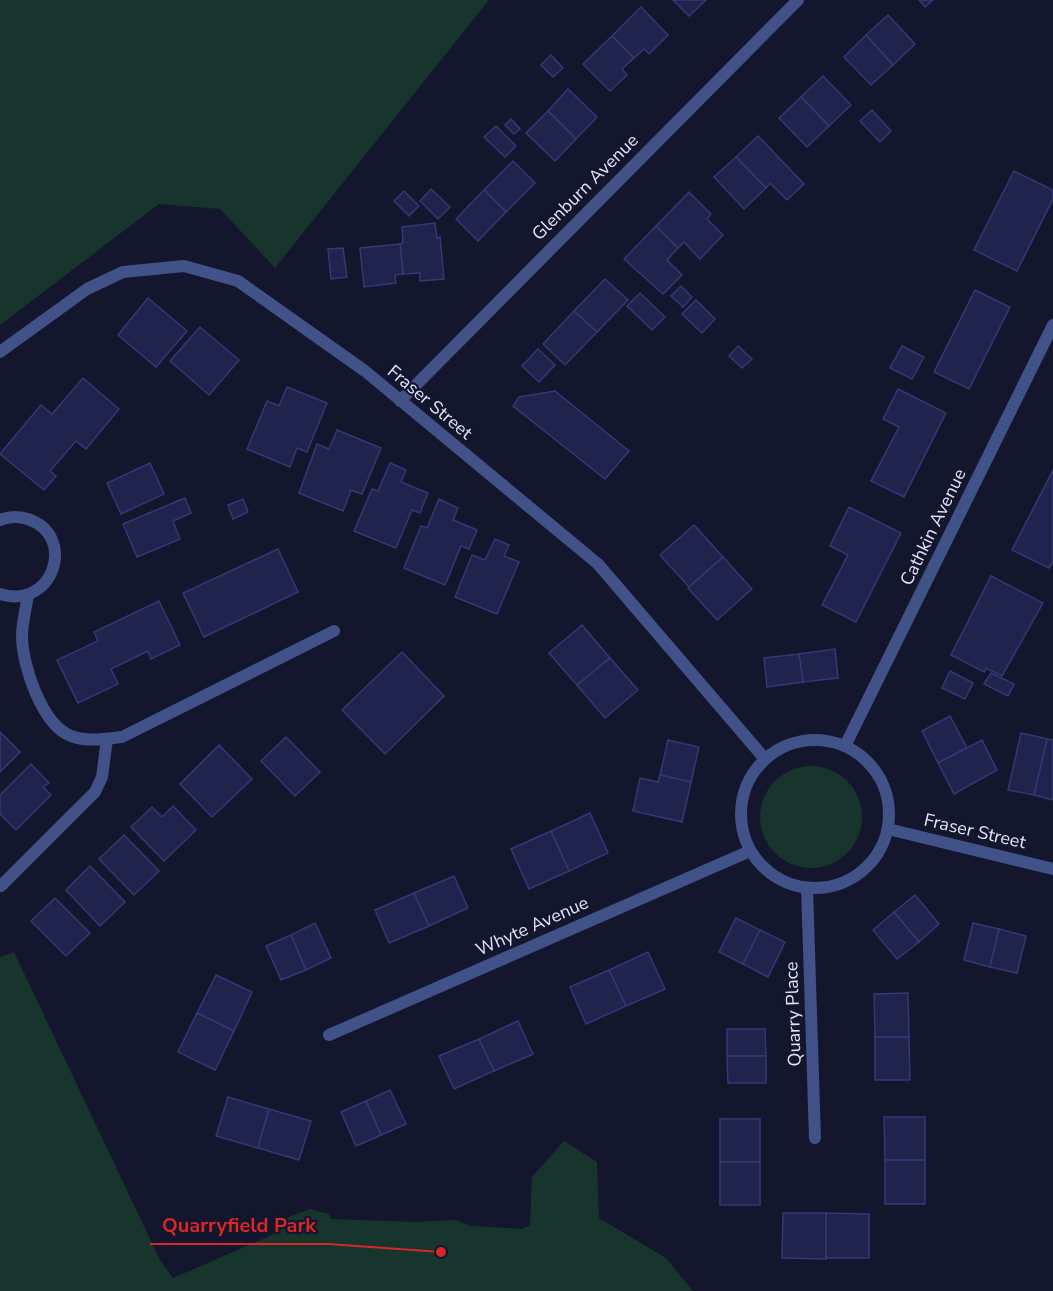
<svg xmlns="http://www.w3.org/2000/svg" width="1053" height="1291" font-family="'Nunito Sans',sans-serif">
<style>
.green{fill:#17352c}
.building{fill:#20234c;stroke:#343976;stroke-width:1.5}
.lines{fill:none;stroke-linecap:round;stroke-linejoin:round}
.lane{stroke:#415288;stroke-width:12}
.street{stroke:#415288;stroke-width:12}
.labels{text-anchor:middle;dominant-baseline:central;stroke-width:4.5;stroke-linejoin:round;paint-order:stroke}
.street-label{font-size:18px;fill:#e0e4fd;stroke:#13162c}
.leader{fill:none;stroke:#d62828;stroke-width:2}
.callout-dot{fill:#d62828;stroke:#13162c;stroke-width:2}
.callout-label{font-size:20px;text-anchor:middle;font-weight:bold;fill:#d62828;stroke:#13162c;stroke-width:4.5;stroke-linejoin:round;paint-order:stroke}
</style>
<rect width="100%" height="100%" fill="#13162c"/>
<g class="green">
<path d="M0 0H489L275 268 220 209 159 204 0 325Z"/>
<circle cx="811" cy="817" r="51"/>
<path d="M14 952 160 1260 173 1278 272 1235 280 1220 310 1209 329 1214 331 1219 416 1222 456 1220 471 1226 522 1229 530 1225 532 1177 564 1141 597 1162 599 1218 666 1258 693 1291H0V957Z"/>
</g>
<g class="building">
<path d="M673 0H706L689 16Z"/>
<path d="M919 0H933L925 7Z"/>
<path d="M641 7 668 35 649 54 644 49 634 58 612 36Z"/>
<path d="M888 15 915 44 893 65 866 35Z"/>
<path d="M866 35 893 65 871 85 844 57Z"/>
<path d="M612 36 634 58 622 69 627 75 610 91 583 64Z"/>
<path d="M551 55 563 68 553 77 541 65Z"/>
<path d="M823 76 851 105 829 126 801 97Z"/>
<path d="M568 89 597 117 576 139 548 111Z"/>
<path d="M801 97 829 126 807 147 779 118Z"/>
<path d="M872 110 891 131 880 142 860 121Z"/>
<path d="M548 111 576 139 555 161 526 133Z"/>
<path d="M511 119 520 129 514 134 505 125Z"/>
<path d="M496 126 516 146 505 157 484 137Z"/>
<path d="M758 136 804 184 787 200 770 183 766 188 736 157Z"/>
<path d="M736 157 766 188 744 209 714 177Z"/>
<path d="M513 161 535 183 506 212 484 190Z"/>
<path d="M1014 171 1053 190V199L1017 271 974 250Z"/>
<path d="M431 189 450 207 438 219 420 201Z"/>
<path d="M484 190 506 212 478 241 456 219Z"/>
<path d="M404 191 419 206 409 216 394 201Z"/>
<path d="M689 192 711 214 707 219 723 235 700 259 684 242 678 248 656 226Z"/>
<path d="M435 223 437 238 440 237 444 279 420 281V273L403 274 400 244 403 243 402 227Z"/>
<path d="M656 226 678 248 667 260 682 275 663 294 624 259Z"/>
<path d="M400 244 403 274 395 275 396 283 364 287 360 248Z"/>
<path d="M343 248 347 277 331 279 328 249Z"/>
<path d="M605 279 628 300 597 332 574 311Z"/>
<path d="M681 286 692 297 683 307 671 296Z"/>
<path d="M975 290 1010 307 969 389 934 372Z"/>
<path d="M640 293 665 317 652 330 627 306Z"/>
<path d="M148 298 187 331 156 367 118 335Z"/>
<path d="M696 300 715 319 702 333 682 314Z"/>
<path d="M574 311 597 332 565 365 543 344Z"/>
<path d="M200 327 239 360 209 395 170 361Z"/>
<path d="M738 346 752 359 742 368 729 356Z"/>
<path d="M902 346 924 357 912 379 890 368Z"/>
<path d="M538 349 555 365 539 382 522 366Z"/>
<path d="M83 378 119 409 86 449 76 441 50 471 56 476 44 490 0 454 41 405 52 414Z"/>
<path d="M287 387 327 403 307 452 297 448 290 467 247 449 267 401 279 406Z"/>
<path d="M898 389 946 413 904 497 871 481 899 427 883 419Z"/>
<path d="M555 391 629 451 605 479 513 406 519 397Z"/>
<path d="M337 430 381 448 362 494 351 490 343 511 299 493 317 444 329 449Z"/>
<path d="M150 463 164 494 121 514 107 483Z"/>
<path d="M390 463 406 470 401 482 428 493 420 513 412 510 396 548 354 531 372 489 378 491Z"/>
<path d="M1053 470V561L1049 568 1012 550Z"/>
<path d="M185 498 191 513 173 521 180 539 137 557 123 524Z"/>
<path d="M243 499 248 512 233 519 228 505Z"/>
<path d="M439 499 458 508 453 520 477 530 469 549 461 546 445 585 404 568 421 526 427 528Z"/>
<path d="M849 507 901 533 856 622 822 605 848 555 830 546Z"/>
<path d="M694 525 723 557 689 587 660 555Z"/>
<path d="M495 539 509 545 504 556 519 562 497 614 455 597 472 555 485 560Z"/>
<path d="M278 549 298 592 204 637 183 593Z"/>
<path d="M723 557 752 589 717 620 688 588Z"/>
<path d="M991 576 1043 603 1002 676 986 668 984 672 951 655Z"/>
<path d="M159 601 180 645 151 659 148 651 111 669 118 684 78 703 57 660 98 641 94 632Z"/>
<path d="M582 625 610 658 577 685 549 653Z"/>
<path d="M835 649 838 678 803 682 799 654Z"/>
<path d="M402 652 444 696 385 754 342 710Z"/>
<path d="M799 654 803 682 767 687 764 658Z"/>
<path d="M610 658 638 690 605 718 577 685Z"/>
<path d="M950 671 973 683 965 699 942 688Z"/>
<path d="M991 673 1014 684 1008 696 984 684Z"/>
<path d="M950 716 967 748 938 763 922 731Z"/>
<path d="M0 732 20 752 0 772Z"/>
<path d="M1021 733 1048 739 1034 795 1008 790Z"/>
<path d="M286 737 320 772 295 796 261 761Z"/>
<path d="M1047 739 1053 740V800L1034 795Z"/>
<path d="M668 740 699 747 691 782 660 775Z"/>
<path d="M982 740 997 770 954 794 938 763Z"/>
<path d="M219 745 252 779 212 817 180 784Z"/>
<path d="M31 764 49 783 43 787 51 795 16 830 0 814V795Z"/>
<path d="M660 775 691 782 682 822 633 811 640 778 658 782Z"/>
<path d="M173 806 196 830 164 861 131 827 152 807 162 817Z"/>
<path d="M590 813 608 853 569 871 551 831Z"/>
<path d="M551 831 569 871 529 889 511 849Z"/>
<path d="M124 835 159 871 134 895 99 859Z"/>
<path d="M90 866 125 902 100 926 66 890Z"/>
<path d="M454 876 468 908 429 926 414 893Z"/>
<path d="M414 893 429 926 389 943 375 910Z"/>
<path d="M915 895 939 924 919 942 894 912Z"/>
<path d="M55 898 90 933 66 956 31 921Z"/>
<path d="M894 912 919 942 897 959 873 930Z"/>
<path d="M736 918 760 930 743 964 719 952Z"/>
<path d="M315 923 331 958 306 970 291 935Z"/>
<path d="M973 923 999 929 990 967 964 960Z"/>
<path d="M999 929 1026 936 1017 973 990 967Z"/>
<path d="M760 930 785 942 768 977 743 964Z"/>
<path d="M291 935 306 970 281 980 266 946Z"/>
<path d="M648 952 665 989 626 1006 609 970Z"/>
<path d="M609 970 626 1006 586 1024 570 987Z"/>
<path d="M216 975 252 992 234 1031 197 1013Z"/>
<path d="M908 993 909 1037H875L874 994Z"/>
<path d="M197 1013 234 1031 215 1070 178 1052Z"/>
<path d="M518 1021 533 1054 494 1071 479 1039Z"/>
<path d="M727 1029H765L766 1056H727Z"/>
<path d="M875 1037H909L910 1080H875Z"/>
<path d="M479 1039 494 1071 454 1089 439 1056Z"/>
<path d="M727 1056H766V1083H728Z"/>
<path d="M390 1090 406 1124 381 1135 366 1101Z"/>
<path d="M228 1097 269 1109 258 1148 216 1136Z"/>
<path d="M366 1101 381 1135 356 1146 341 1112Z"/>
<path d="M269 1109 311 1121 299 1160 258 1148Z"/>
<path d="M884 1117H925V1160H885Z"/>
<rect x="720" y="1119" width="40" height="43"/>
<rect x="885" y="1160" width="40" height="44"/>
<rect x="720" y="1162" width="40" height="43"/>
<path d="M783 1213H826V1259L782 1258Z"/>
<path d="M826 1213 869 1214V1258H826Z"/>
</g>
<g class="lines">
<path class="lane" d="M1 886 95 792 102 777 107 739"/>
<g class="street">
<path d="M0 352 87 289 123 272 184 266 238 281 365 371 598 564 765 759"/>
<path d="M400 401 798 0"/>
<path d="M0 520C9 516 18 516 28 519 78 536 53 611 0 594"/>
<path d="M28 595C26 608 22 623 22 636 22 665 42 725 71 736 88 742 104 739 122 737L334 631"/>
<circle cx="815" cy="814" r="74"/>
<path d="M845 746 1053 325"/>
<path d="M888 829 1053 869"/>
<path d="M807 888 815 1138"/>
<path d="M329 1035 750 851"/>
</g>
</g>
<g class="labels">
<g class="street-label">
<text transform="translate(585 187) rotate(-45)">Glenburn Avenue</text>
<text transform="translate(430 402) rotate(40)">Fraser Street</text>
<text transform="translate(933 527) rotate(-64)">Cathkin Avenue</text>
<text transform="translate(975 831) rotate(13)">Fraser Street</text>
<text transform="translate(532 926) rotate(-24)">Whyte Avenue</text>
<text transform="translate(793 1014) rotate(-92)">Quarry Place</text>
</g>
</g>
<path class="leader" d="M441 1252L328 1244H150"/>
<circle class="callout-dot" cx="441" cy="1252" r="6"/>
<g class="callout-label">
<text x="239" y="1232">Quarryfield Park</text>
</g>
</svg>
